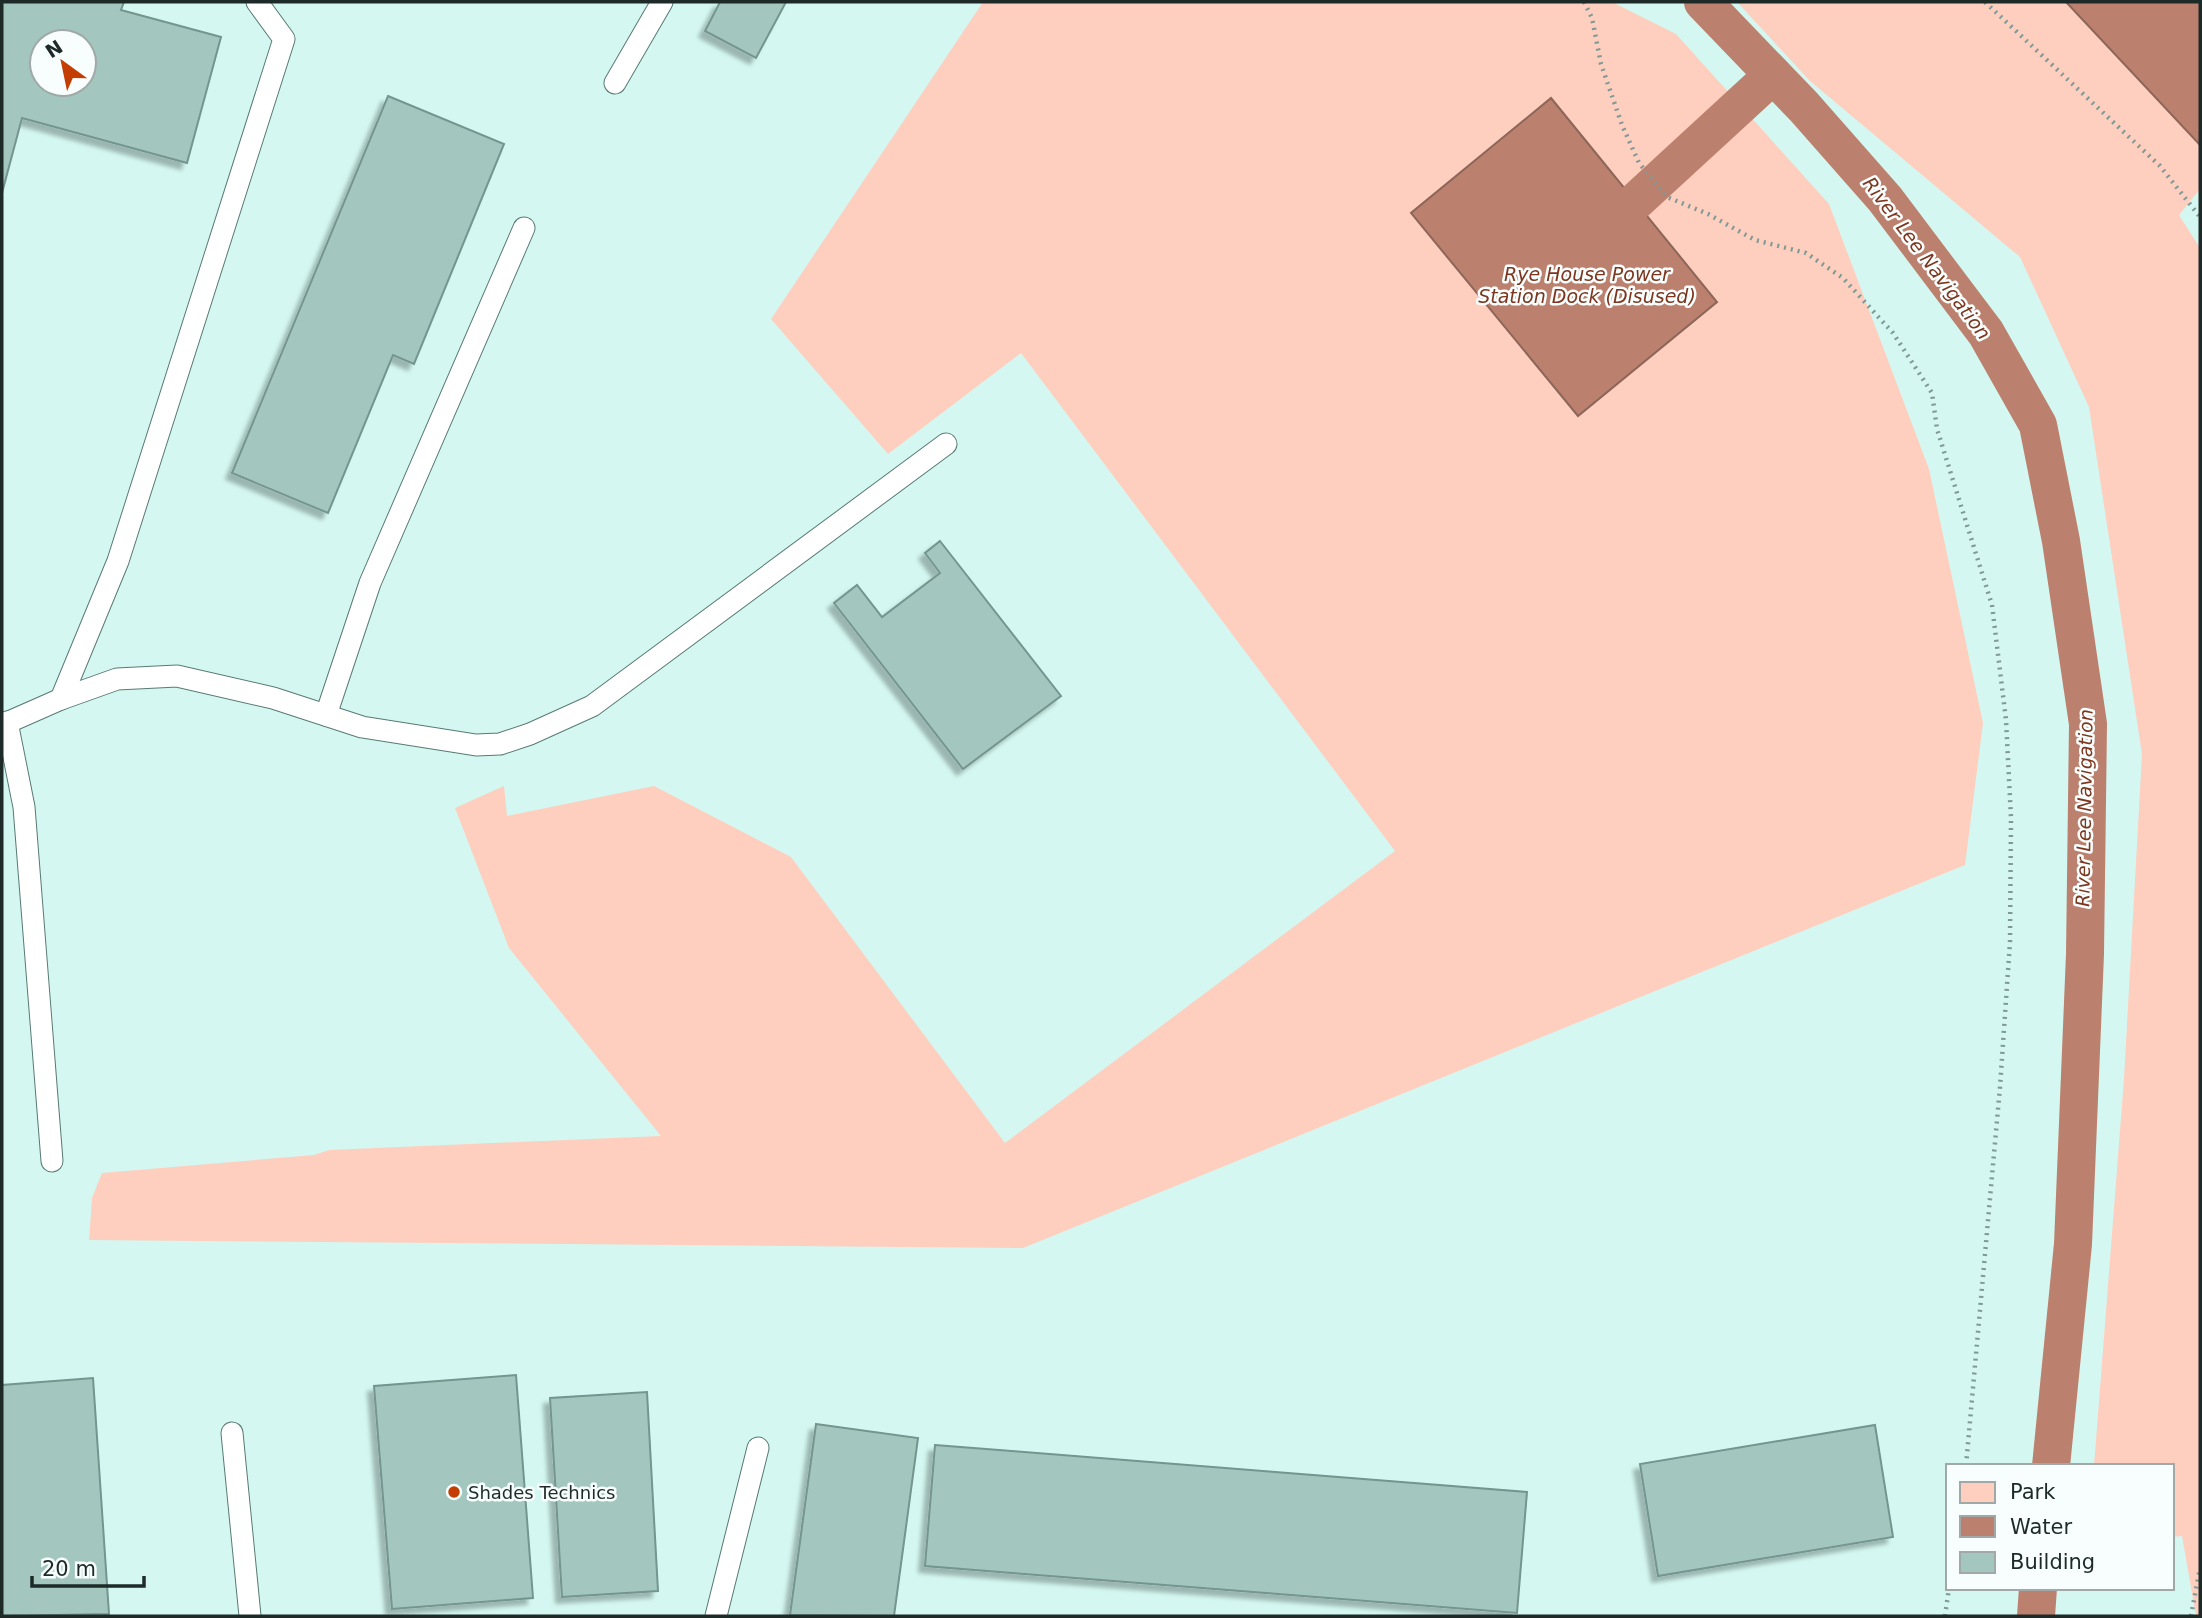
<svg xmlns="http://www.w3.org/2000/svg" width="2202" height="1618" font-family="'DejaVu Sans',sans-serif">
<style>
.green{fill:#fecebf}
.water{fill:#bc806e;stroke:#8c6659;stroke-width:2}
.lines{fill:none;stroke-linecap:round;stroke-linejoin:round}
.canal{stroke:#bc806e;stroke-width:38}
.building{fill:#a3c6bf;stroke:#74958f;stroke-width:2;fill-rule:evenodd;filter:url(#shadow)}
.service-casing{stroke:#597a74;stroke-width:23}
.path{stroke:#809995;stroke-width:4.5;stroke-dasharray:2 5;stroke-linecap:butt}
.service{stroke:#fff;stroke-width:21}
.poi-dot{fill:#c43d03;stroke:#f7fefd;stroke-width:2.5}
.labels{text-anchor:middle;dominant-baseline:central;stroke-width:5;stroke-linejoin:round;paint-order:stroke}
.poi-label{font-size:18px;fill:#1d2a28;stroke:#f7fefd;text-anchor:start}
.water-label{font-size:19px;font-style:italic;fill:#7e351e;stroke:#f7fefd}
</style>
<defs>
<filter id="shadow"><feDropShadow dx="-6" dy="6" stdDeviation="2" flood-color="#0004"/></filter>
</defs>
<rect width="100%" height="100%" fill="#d4f8f1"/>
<g class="green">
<path d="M983 2H1612L1676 34 1829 204 1929 469 1983 723 1965 865 1023 1248 89 1240 92 1198 102 1173 314 1155 329 1150 661 1136 509 948 455 808 504 786 507 816 654 786 791 857 1005 1143 1395 851 1021 353 888 454 771 319Z"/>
<path d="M1737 2H2066L2200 145V189L2179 215 2200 248V1616H2196L2182 1536 2172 1537V1466H2094L2124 1079 2142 754 2089 407 2020 257 1810 81Z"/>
</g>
<g class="water">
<path d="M2066 2H2200V145Z"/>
<path d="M1551 98 1717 302 1578 416 1411 213Z"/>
</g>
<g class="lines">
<g class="canal">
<path d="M1703 2 1804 107 1885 199 1986 333 2038 425 2061 541 2088 724 2085 954 2073 1244 2051 1466"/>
<path d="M1635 202 1773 75"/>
<path d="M2036 1616 2038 1588"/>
</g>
</g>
<g class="building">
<path d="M2 2H124L121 10 221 37 187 163 22 118 2 193ZM42 42H84V84H42Z"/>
<path d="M720 2H786L756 58 705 31Z"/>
<path d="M388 96 504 144 414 364 393 355 328 513 232 473Z"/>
<path d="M940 541 1061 696 963 769 834 603 857 585 882 617 940 573 925 553Z"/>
<path d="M516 1375 533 1598 392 1609 374 1386Z"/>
<path d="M93 1378 109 1614 2 1616V1385Z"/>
<path d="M647 1392 658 1591 562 1597 550 1398Z"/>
<path d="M816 1424 918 1438 894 1616 790 1615Z"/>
<path d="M1875 1425 1893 1537 1658 1576 1640 1464Z"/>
<path d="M935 1445 1527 1492 1517 1613 925 1566Z"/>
</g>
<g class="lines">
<defs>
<g id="service">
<path d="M615 83 662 2"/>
<path d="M61 699 118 561 284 39 257 2"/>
<path d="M326 715 370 583 524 228"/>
<path d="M7 722 24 807 52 1161"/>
<path d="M2 725 61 699 117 679 177 676 273 698 362 727 476 745 500 744 530 734 592 706 946 444"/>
<path d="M232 1433 250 1616"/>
<path d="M716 1616 758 1448"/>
</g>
</defs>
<use href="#service" class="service-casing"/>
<g class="path">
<path d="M1584 2 1592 18 1601 64 1622 125 1639 163 1667 197 1708 214 1755 240 1806 253 1843 278 1893 333 1932 393 1937 429 1992 605 2006 720 2011 818 2010 942 2000 1087 1966 1466"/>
<path d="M1985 2 2160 166 2200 217"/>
<path d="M1945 1616 1949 1588"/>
<path d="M2191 1616 2200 1568"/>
</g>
<use href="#service" class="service"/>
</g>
<circle class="poi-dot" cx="454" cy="1492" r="7"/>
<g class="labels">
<g class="poi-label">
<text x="468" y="1492">Shades Technics</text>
</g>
<g class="water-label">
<text transform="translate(1927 258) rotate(53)">River Lee Navigation</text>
<text x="1587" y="274">Rye House Power<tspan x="1587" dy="22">Station Dock (Disused)</tspan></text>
<text transform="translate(2084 808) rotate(-89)">River Lee Navigation</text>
</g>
</g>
<rect width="2202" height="1618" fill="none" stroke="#1d2a28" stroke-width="7"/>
<rect x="1946" y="1464" width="228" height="126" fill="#f7fefd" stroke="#a0a9a8" stroke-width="2"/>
<rect x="1960" y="1482" width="35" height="21" fill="#fecebf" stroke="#a0a9a8" stroke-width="2"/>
<text x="2010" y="1499" font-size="21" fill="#1d2a28">Park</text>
<rect x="1960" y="1516" width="35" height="21" fill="#bc806e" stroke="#a0a9a8" stroke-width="2"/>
<text x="2010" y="1534" font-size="21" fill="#1d2a28">Water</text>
<rect x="1960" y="1552" width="35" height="21" fill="#a3c6bf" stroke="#a0a9a8" stroke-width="2"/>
<text x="2010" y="1569" font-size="21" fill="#1d2a28">Building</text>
<g transform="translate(63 63) rotate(327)"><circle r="33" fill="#f7fefd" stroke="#a0a9a8" stroke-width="2"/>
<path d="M0-5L12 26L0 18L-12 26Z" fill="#c43d03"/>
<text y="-10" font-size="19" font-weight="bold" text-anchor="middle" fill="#1d2a28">N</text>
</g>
<path d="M32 1576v10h112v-10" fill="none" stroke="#1d2a28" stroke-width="3.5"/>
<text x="42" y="1576" font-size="21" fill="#1d2a28" stroke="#f7fefd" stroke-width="5" paint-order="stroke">20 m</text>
</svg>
